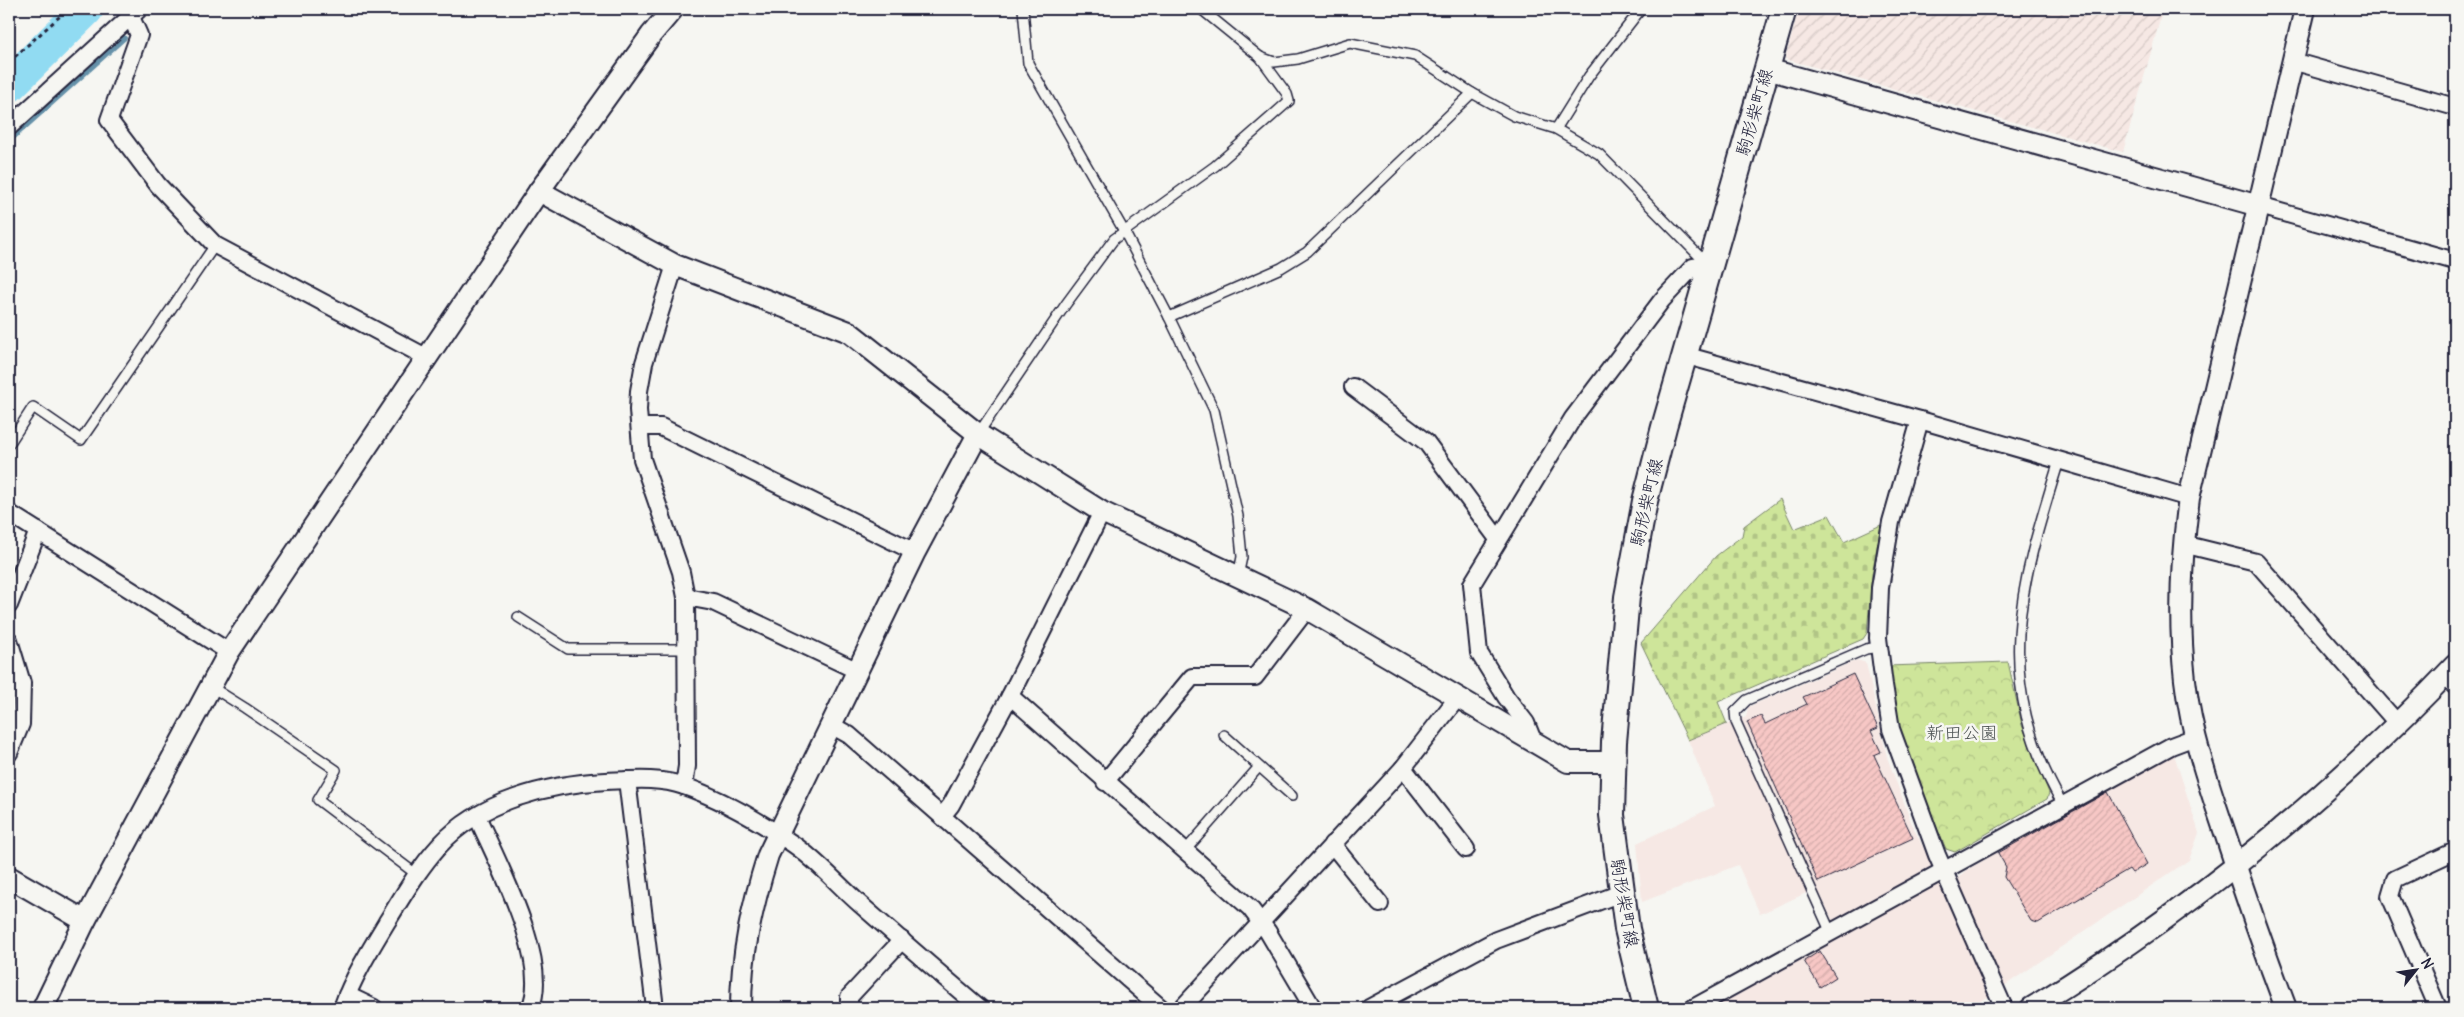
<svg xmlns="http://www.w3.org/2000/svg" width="2464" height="1017" font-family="Delius,'Klee One',sans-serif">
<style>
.built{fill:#f6e8e4}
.industrial{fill:url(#industrial-furrows)}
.cemetery{fill:url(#cemetery-stones);stroke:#78846a}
.park{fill:url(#park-crowns);stroke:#78846a}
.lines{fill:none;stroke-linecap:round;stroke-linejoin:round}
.stream{stroke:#6591a9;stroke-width:5.5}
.river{stroke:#91dbf2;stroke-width:35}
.building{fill:url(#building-hatch);stroke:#22223b}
.service-casing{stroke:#22223b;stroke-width:12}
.minor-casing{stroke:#22223b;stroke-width:20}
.tertiary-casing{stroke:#22223b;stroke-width:24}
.secondary-casing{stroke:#22223b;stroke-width:28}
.path{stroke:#22223b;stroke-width:3;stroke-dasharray:4 4;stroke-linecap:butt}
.service{stroke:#f6f6f2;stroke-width:9}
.minor{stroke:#f6f6f2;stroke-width:16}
.tertiary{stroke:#f6f6f2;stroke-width:20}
.secondary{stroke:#f6f6f2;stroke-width:24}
.labels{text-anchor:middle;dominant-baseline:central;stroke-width:5;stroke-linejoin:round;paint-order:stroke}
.street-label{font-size:18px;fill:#22223b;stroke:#f6f6f2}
.park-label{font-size:18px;fill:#4d5353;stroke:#f6f6f2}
</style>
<defs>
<pattern id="industrial-furrows" width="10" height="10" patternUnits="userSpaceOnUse" patternTransform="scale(1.25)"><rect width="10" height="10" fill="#f6e8e4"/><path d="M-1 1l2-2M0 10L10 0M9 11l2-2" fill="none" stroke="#d3c7c4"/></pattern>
<pattern id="cemetery-stones" width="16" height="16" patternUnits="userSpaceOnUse" patternTransform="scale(1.25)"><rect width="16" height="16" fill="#cee59a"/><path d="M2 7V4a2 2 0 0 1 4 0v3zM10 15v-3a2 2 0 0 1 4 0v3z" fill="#b1c486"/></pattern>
<pattern id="park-crowns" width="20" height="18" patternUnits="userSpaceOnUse" patternTransform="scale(1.25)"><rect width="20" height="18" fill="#cee59a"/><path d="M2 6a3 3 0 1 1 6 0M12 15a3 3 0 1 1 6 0" fill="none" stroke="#b1c486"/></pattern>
<pattern id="building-hatch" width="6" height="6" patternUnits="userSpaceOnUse" patternTransform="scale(1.25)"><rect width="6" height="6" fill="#f7c7c5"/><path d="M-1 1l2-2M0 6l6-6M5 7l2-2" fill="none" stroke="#d3abaa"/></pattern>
</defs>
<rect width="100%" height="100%" fill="#f6f6f2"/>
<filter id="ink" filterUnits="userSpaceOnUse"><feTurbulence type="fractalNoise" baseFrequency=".02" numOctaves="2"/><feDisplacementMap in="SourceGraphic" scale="10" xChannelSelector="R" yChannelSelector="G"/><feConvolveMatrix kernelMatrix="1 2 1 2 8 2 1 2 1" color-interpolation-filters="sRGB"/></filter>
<g filter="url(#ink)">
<path class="built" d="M1857 660 1866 663 1887 757 1913 827 1943 887 1957 879 1965 871 2173 751 2199 833 2189 860 1988 997 1966 1008H1712L1840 936 1817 888 1760 914 1738 865 1642 902 1637 843 1715 806 1688 740 1746 717 1748 707Z"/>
<path class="industrial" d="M1799 9H2163L2123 152 1785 59Z"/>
<path class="cemetery" d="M1780 499 1794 529 1829 515 1844 542 1881 525 1872 574 1867 633 1863 639 1718 702 1727 724 1688 740 1641 643 1716 556 1742 536 1744 526Z"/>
<path class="park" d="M2008 662 2022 725 2049 793 2047 799 1955 852 1946 849 1905 754 1887 666Z"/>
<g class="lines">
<g class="stream">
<path d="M152 12 156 9"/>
<path d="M9 141 124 38"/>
</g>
<path class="river" d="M9 85 86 9"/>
</g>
<g class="building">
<path d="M1853 674 1878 728 1871 731 1881 752 1874 755 1913 838 1818 882 1747 722 1761 716 1765 724 1807 704 1803 697Z"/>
<path d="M2108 792 2147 864 2132 873 2129 869 2038 923 2031 921 2004 877 2006 867 1998 853Z"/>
<path d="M1820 951 1836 977 1820 987 1804 961Z"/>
</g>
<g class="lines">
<defs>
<g id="service">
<path d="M1023 9 1028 63 1124 231 1169 317 1214 410 1238 516 1242 557 1238 576"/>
<path d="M1260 57 1274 62 1298 59 1350 43 1415 56 1472 93 1514 116 1556 129 1599 154 1708 265"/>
<path d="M1556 129 1589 76 1641 9"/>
<path d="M1169 317 1281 268 1307 252 1472 93"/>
<path d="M978 434 1066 304 1114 239 1215 166 1289 101 1287 94 1260 57 1201 9"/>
<path d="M9 444 33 407 81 440 215 245"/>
<path d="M2059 461C2019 589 1991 680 2063 805"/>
<path d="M518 617 568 649H686"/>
<path d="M210 686 245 708 336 770 318 800 416 874"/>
<path d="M1224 735 1292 796"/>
<path d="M1184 852 1258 768"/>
<path d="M1831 933 1736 722 1735 712 1747 700 1866 649 1879 647"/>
</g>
<g id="minor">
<path d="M131 17 139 35 109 120 158 185 215 245 426 357"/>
<path d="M2292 61 2455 107"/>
<path d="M9 127 139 9"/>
<path d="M2259 206 2455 261"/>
<path d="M675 265 644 363 639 391 638 410 642 459 681 572 686 597 687 766 684 786"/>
<path d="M1684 355 1920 420 2189 498"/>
<path d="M1353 387 1426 442 1498 539"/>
<path d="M1920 420 1891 522 1880 588 1878 638 1884 685 1891 729 1937 855 2004 1008"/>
<path d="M640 427H661L915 552"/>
<path d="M9 513 229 652"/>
<path d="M2183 544 2256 562 2398 724"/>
<path d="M686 597 713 602 858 671"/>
<path d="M9 605 38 531"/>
<path d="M9 640 22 683 21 724 9 753"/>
<path d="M2445 676 2455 686"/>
<path d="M1010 696 1250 908 1268 932 1313 1008"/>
<path d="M831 725 849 735 1161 1008"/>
<path d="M1534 743 1526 723 1506 697 1479 653 1472 584 1573 418 1662 300 1693 267 1709 265"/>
<path d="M1403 768 1466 849"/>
<path d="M627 780 655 1008"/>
<path d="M1105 782 1192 677H1255L1307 609"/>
<path d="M943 815 951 805 1010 696 1102 512"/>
<path d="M477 816C496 860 552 963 530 1008"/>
<path d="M1332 844 1380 904"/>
<path d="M347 995 374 1008"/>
<path d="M342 1008C353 977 371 948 388 920 404 894 419 868 440 845 480 801 548 784 606 781 631 780 659 777 684 786 721 799 761 822 793 844 818 861 839 886 861 905 901 940 940 974 980 1008"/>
<path d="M849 1008V997L902 940"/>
<path d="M1182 1008 1403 768 1458 697"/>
<path d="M1369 1008 1496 940 1621 893"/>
<path d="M1693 1008 2171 746 2195 737"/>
<path d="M2438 1008 2390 896 2395 879 2455 851"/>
</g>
<g id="tertiary">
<path d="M1767 69 2259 206"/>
<path d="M539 191 675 265 849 332 978 434 1102 512 1307 609 1568 762H1613"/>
<path d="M9 877 85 921"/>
<path d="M43 1008 85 921 229 652 539 191 651 35 673 9"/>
<path d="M741 1008C741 955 752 906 768 855L915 552 978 434"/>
<path d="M2031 1008C2187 913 2330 797 2455 665"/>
<path d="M2286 1008C2264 950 2244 892 2225 833 2208 783 2191 733 2185 680 2178 619 2181 559 2189 498L2305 9"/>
</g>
<path id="secondary" d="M1646 1008 1627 929 1612 815 1614 742 1627 597 1645 501 1664 427 1784 9"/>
</defs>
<use href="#service" class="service-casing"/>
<use href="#minor" class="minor-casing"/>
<use href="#tertiary" class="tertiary-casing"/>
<use href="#secondary" class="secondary-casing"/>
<path class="path" d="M9 62 68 9"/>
<use href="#service" class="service"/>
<use href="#minor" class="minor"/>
<use href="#tertiary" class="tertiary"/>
<use href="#secondary" class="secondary"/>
</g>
</g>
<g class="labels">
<g class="street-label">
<text transform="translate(1754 112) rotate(-74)">駒形柴町線</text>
<text transform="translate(1646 502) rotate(-77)">駒形柴町線</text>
<text transform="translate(1625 903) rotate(80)">駒形柴町線</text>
</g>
<g class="park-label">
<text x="1962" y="732">新田公園</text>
</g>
</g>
<rect width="2464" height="1017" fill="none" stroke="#f6f6f2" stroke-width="30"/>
<rect x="15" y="15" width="2434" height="987" fill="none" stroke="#22223b" stroke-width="2" filter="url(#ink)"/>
<g transform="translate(2416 970) rotate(60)" stroke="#f6f6f2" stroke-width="4" paint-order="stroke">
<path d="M0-4L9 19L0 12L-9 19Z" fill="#22223b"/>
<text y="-8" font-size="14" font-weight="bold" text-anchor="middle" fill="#22223b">N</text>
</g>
</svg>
